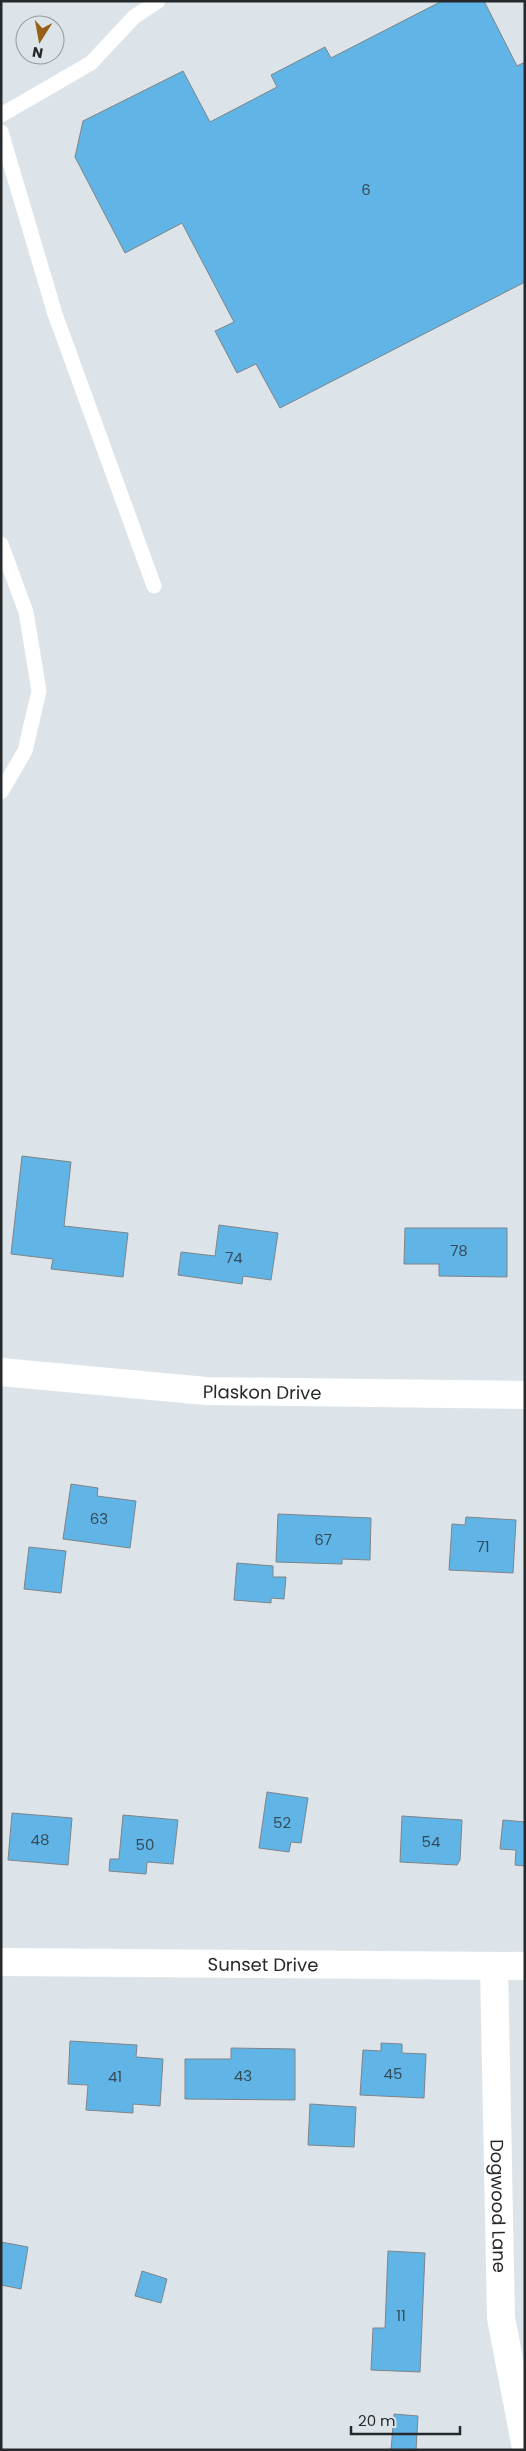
<svg xmlns="http://www.w3.org/2000/svg" width="526" height="2451" font-family="Poppins,sans-serif">
<style>
.building{fill:#60b5e6;stroke:#7e8489}
.lines{fill:none;stroke-linecap:round;stroke-linejoin:round}
.lane{stroke:#fff;stroke-width:15}
.street{stroke:#fff;stroke-width:28}
.labels{text-anchor:middle;dominant-baseline:central;stroke-width:4.5;stroke-linejoin:round;paint-order:stroke}
.number-label{font-size:15px;fill:#344c5a}
.street-label{font-size:18px;fill:#26292b;stroke:#dde4e9}
</style>
<rect width="100%" height="100%" fill="#dde4e9"/>
<g class="building">
<path d="M442 1H484L517 66 525 62V282L280 408 256 364 237 373 215 331 234 322 182 223 125 253 75 157 83 121 183 71 210 122 277 87 271 75 325 47 331 58Z"/>
<path d="M22 1156 71 1162 64 1226 128 1233 123 1277 51 1269 53 1259 11 1254Z"/>
<path d="M219 1225 278 1233 271 1280 243 1276 242 1284 178 1275 181 1252 215 1256Z"/>
<path d="M405 1228H507V1277L439 1276V1264H404Z"/>
<path d="M71 1484 98 1488 97 1496 136 1501 130 1548 63 1539Z"/>
<path d="M278 1514 371 1518 370 1560 342 1559V1564L276 1562Z"/>
<path d="M466 1517 516 1520 513 1573 449 1570 452 1524 465 1525Z"/>
<path d="M29 1547 66 1551 61 1593 24 1589Z"/>
<path d="M237 1563 273 1566V1577H286L284 1599 271 1598V1603L234 1600Z"/>
<path d="M267 1792 308 1798 301 1843 291 1842 289 1852 259 1848Z"/>
<path d="M12 1813 72 1818 68 1865 8 1860Z"/>
<path d="M123 1815 178 1820 173 1864 147 1862 146 1874 109 1871 110 1859H119Z"/>
<path d="M402 1816 462 1820 460 1860 457 1865 400 1862Z"/>
<path d="M503 1820 525 1822V1866L515 1865 516 1850 500 1849Z"/>
<path d="M70 2041 137 2045 136 2057 163 2059 160 2106 133 2104V2113L86 2110 88 2085 68 2084Z"/>
<path d="M381 2043 402 2044V2053L426 2054 424 2098 360 2095 363 2050 381 2051Z"/>
<path d="M231 2048 295 2049V2100L185 2099V2059H231Z"/>
<path d="M310 2104 356 2107 354 2147 308 2145Z"/>
<path d="M1 2242 28 2247 21 2289 1 2285Z"/>
<path d="M388 2251 425 2253 420 2372 371 2370 373 2328H385Z"/>
<path d="M142 2271 167 2279 161 2303 135 2296Z"/>
<path d="M394 2414 418 2416 416 2450H391Z"/>
</g>
<g class="lines">
<g class="lane">
<path d="M1 115 91 63 134 17 158 1"/>
<path d="M1 132 55 314 154 586"/>
<path d="M1 544 26 612 39 691 25 751 1 792"/>
</g>
<g class="street">
<path id="s1" d="M1 1372 206 1391 525 1395"/>
<path id="s2" d="M1 1962 525 1966"/>
<path id="s3" d="M494 1966 501 2318 525 2443"/>
</g>
</g>
<g class="labels">
<g class="number-label">
<text x="366" y="189">6</text>
<text x="459" y="1250">78</text>
<text x="234" y="1257">74</text>
<text x="99" y="1518">63</text>
<text x="323" y="1539">67</text>
<text x="483" y="1546">71</text>
<text x="282" y="1822">52</text>
<text x="40" y="1839">48</text>
<text x="431" y="1841">54</text>
<text x="145" y="1844">50</text>
<text x="393" y="2073">45</text>
<text x="243" y="2075">43</text>
<text x="115" y="2076">41</text>
<text x="401" y="2315">11</text>
</g>
<g class="street-label">
<text stroke="none"><textPath href="#s1" startOffset="262">Plaskon Drive</textPath></text>
<text stroke="none"><textPath href="#s2" startOffset="262">Sunset Drive</textPath></text>
<text stroke="none"><textPath href="#s3" startOffset="240">Dogwood Lane</textPath></text>
</g>
</g>
<rect width="526" height="2451" fill="none" stroke="#26292b" stroke-width="5"/>
<g transform="translate(40 40) rotate(191)"><circle r="24" fill="#dde4e9" stroke="#94999d"/>
<path d="M0-4L9 19L0 12L-9 19Z" fill="#966018"/>
<text y="-8" font-size="14" font-weight="bold" text-anchor="middle" fill="#26292b">N</text>
</g>
<path d="M351 2426v8h109v-8" fill="none" stroke="#26292b" stroke-width="2.5"/>
<text x="358" y="2426" font-size="15" fill="#26292b" stroke="#dde4e9" stroke-width="4" paint-order="stroke">20 m</text>
</svg>
